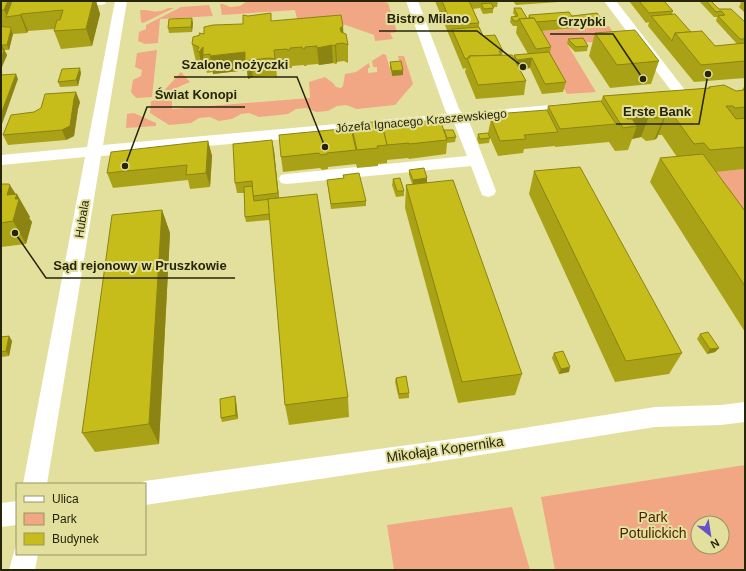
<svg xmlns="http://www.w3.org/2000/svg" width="746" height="571" font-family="Helvetica,sans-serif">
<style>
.green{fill:#f1a684;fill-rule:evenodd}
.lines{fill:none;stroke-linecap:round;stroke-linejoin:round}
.street{fill:#fff;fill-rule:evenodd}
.wall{fill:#aaa216}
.shaded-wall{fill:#8b8412}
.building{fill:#c6bc1a;stroke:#8b8412}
.labels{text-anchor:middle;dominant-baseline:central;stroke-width:4;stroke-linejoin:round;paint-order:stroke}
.street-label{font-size:12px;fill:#26250a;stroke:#e3e09e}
.near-street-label{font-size:14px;fill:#26250a;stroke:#e3e09e}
.near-park-label{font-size:14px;fill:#4b1e06;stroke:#e3e09e}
.leader{fill:none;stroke:#26250a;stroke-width:1.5}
.callout-dot{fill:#26250a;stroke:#e3e09e;stroke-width:1.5}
.callout-label{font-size:13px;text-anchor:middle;font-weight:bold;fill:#26250a;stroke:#e3e09e;stroke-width:4;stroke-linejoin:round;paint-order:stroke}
</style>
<rect width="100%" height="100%" fill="#e3e09e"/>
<g class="green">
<path d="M265 1 289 2 299 1H380L388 3 397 32 390 33 393 39 375 41 374 35 343 24 298 23 295 10 222 15 220 4H223L230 7 240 6 246 2Z"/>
<path d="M209 5 213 16 160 19 158 43 145 44 138 41 139 32 146 29V25L181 7Z"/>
<path d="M168 8H174L143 23 141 22 140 10C153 9 154 15 168 8Z"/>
<path d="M609 26 618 40 567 44 596 92 567 94 532 32Z"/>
<path d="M157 50 152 97 136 98 131 92 133 80 141 76 142 70 135 67 137 53Z"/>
<path d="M383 54 386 55 392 76 403 75 398 56H404L413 84 395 105 357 109 346 105 337 106 328 111 316 112 306 108 296 109 288 114 259 117 249 113 241 114 232 119 219 121 210 117 199 118 191 123 169 125 150 113 151 101 172 98V109L310 98 309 82 325 77 333 83 336 87 341 88 343 86 345 74 356 72 369 63 370 68H368V73L377 72V67H373L372 61Z"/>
<path d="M181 72 190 82 160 95Z"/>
<path d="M134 113 156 123V126L126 128 127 114Z"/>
<path d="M745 169V231L704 173Z"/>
<path d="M745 465V570H555L541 497ZM698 523H722V547H698Z"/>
<path d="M512 507 530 570H394L387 525Z"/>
</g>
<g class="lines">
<g class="street">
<path d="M66 1H107L105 4 101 5 71 7 67 6 65 3Z"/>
<path d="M115 1H127L103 145 447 114 445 110 406 1H418L459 109 462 113 573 103 578 104 580 107 578 110 573 111 469 121 496 191 494 195 488 197 482 195 471 166 287 184 281 183 279 179 281 175 287 174 467 156 454 123 101 156 47 484H23L85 157 1 165V155L87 147Z"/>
<path d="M604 1H616L688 94 690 97 688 100 683 101 678 100Z"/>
<path d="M745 402V422L721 425 655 427 474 456 145 505V484H139L145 481 474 436 655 407 721 405Z"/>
<path d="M17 501V525L1 527V503Z"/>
<path d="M16 545 17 554H38L35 570H9Z"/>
</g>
</g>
<g class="wall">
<path d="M1 1H11V3L12 1H96L100 14 92 46 61 49 54 31 55 29 28 31 27 33 13 34 9 50H4L7 55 1 69Z"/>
<path d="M435 1H498L497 7H493V13L483 14 480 8 473 9 479 23V27L483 36 503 51 502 55 514 57V55L528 54 516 33 517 26H513L510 22 511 17 515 16 513 13 514 8 527 18H528L529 15 572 16 603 21 602 26 542 31 551 47 550 53 566 82 563 92 542 94 530 68 520 70 526 81 524 95 476 99 465 72 466 68 463 69Z"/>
<path d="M513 1H573L516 5Z"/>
<path d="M629 1H664L673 11 672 14 691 32 715 46 737 44 716 21 717 17H714L699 1H711L719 9 745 22V78L694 82 648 26 649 22 646 23Z"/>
<path d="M739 1H745V13L739 7 741 3Z"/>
<path d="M272 21 344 33 348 45V63L344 61 337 62 336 64 333 63 319 65 318 64 306 65 307 66H304V65L292 66V68H289V66L276 67 277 77 272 76 253 77 248 79 247 70 213 74V72L207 73 205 66 202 69 201 68 200 63 196 62 192 44 204 34 243 24Z"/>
<path d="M193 23 192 32 169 33 168 28Z"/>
<path d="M595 33 659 61 651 84 610 88 589 56Z"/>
<path d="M568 39 588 46 587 51 575 52 567 44Z"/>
<path d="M390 62 403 75 392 76 390 68Z"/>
<path d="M81 73 78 86 60 87 58 82Z"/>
<path d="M745 85V169L716 172 745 211V332L650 182 660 158 677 157 662 135H658L657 138 654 140 646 141 641 137 632 139 628 150 615 151 609 142 555 147V146L524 149 523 153 498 156 488 133 491 119 547 110 548 106 601 101 603 96 708 88 709 87 736 91 742 90Z"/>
<path d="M80 102 78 109 74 136 66 140 8 145 3 135 34 112Z"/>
<path d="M351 124 382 125 444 130 456 137 455 142 447 143 446 154 409 159 408 158 387 160V163L378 164V166L357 168 356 164 328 167V169L322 170 320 168 283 172 281 157 351 129Z"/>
<path d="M478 134 490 138 489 143 479 144 477 139Z"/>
<path d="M208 141 212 156 210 187 190 189 188 180 113 188 107 173Z"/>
<path d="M274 150 279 198 348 397 349 417 289 425 285 405 270 220 246 222 245 217 244 193H237L235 183Z"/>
<path d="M409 170 427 178V183L522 374 515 395 458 403 405 208 406 185 412 184 409 175Z"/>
<path d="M534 171 682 353 669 374 615 382 529 194Z"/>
<path d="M343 175 366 201V206L331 209 327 180 344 178Z"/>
<path d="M393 179 404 191V196L396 197 392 185Z"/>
<path d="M1 184 16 194 30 217 29 218 32 222 26 244 1 247Z"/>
<path d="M162 210 170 233 159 444 95 452 82 433Z"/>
<path d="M700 334 719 348 715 352 707 354 697 339Z"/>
<path d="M9 336 12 341 9 356 1 357V337Z"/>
<path d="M554 353 569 372 559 374 552 358Z"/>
<path d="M396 378 409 393V398L399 399 395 382Z"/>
<path d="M235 396 236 401 238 419 222 422 221 418Z"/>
</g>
<g class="shaded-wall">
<path d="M8 1H11L17 16H7L4 10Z"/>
<path d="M93 1H96L100 14 92 46 86 29Z"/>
<path d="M21 14 28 31 27 33 20 15Z"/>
<path d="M192 18 193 23 192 32 191 27Z"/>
<path d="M343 26 344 43 340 28Z"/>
<path d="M11 29 13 34 9 50 7 45Z"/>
<path d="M336 44 337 62 336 64 335 46Z"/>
<path d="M2 45 7 55 1 69V48Z"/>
<path d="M332 45 333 63 319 65 317 48Z"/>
<path d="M203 47V55L205 66 202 69 199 52Z"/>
<path d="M245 52 250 60 253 77 248 79 247 70 213 74 210 56Z"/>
<path d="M532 58 530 68 515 70 517 60Z"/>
<path d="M80 68 81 73 78 86 76 80Z"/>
<path d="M403 70V75L392 76V71Z"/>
<path d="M16 74 18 79 1 127V114Z"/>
<path d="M76 92 80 102 78 109 74 136 66 140 62 130 74 99Z"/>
<path d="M650 114 641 137 632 139 637 126 630 127 634 117Z"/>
<path d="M666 115 657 138 654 140 664 117Z"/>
<path d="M272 140 274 150 281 218 280 213Z"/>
<path d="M208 141 212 156 210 187 206 173Z"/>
<path d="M427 178V183L413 185V180Z"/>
<path d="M10 185 17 196V194L30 217 29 218 32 222 26 244 13 221 7 195Z"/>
<path d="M162 210 170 233 159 444 149 424Z"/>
<path d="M9 336 12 341 9 356 6 351Z"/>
<path d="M719 348 715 352 707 354 710 349Z"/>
<path d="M570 367 569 372 559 374 561 369Z"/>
<path d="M235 396 236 401 238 419 236 415Z"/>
</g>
<g class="building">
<path d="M1 1H8L4 10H1Z"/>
<path d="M12 1H93L86 29 54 31 57 20H60L63 10 21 14 20 15 6 17Z"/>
<path d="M442 1H469L479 23 452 25Z"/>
<path d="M639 1H664L673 11 649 13Z"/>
<path d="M706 1H711L719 9H731L745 22V39H740L718 16 725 15 721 11 716 12Z"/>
<path d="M491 3 494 8 484 9 481 4Z"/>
<path d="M514 8H521L527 18 519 19 518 21H514L511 17 518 16Z"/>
<path d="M569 12 574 19 536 22 534 18H530L529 15Z"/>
<path d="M271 13V21L341 15 343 26 340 28 341 32 346 34 348 45 343 43 336 44 335 46 332 45 317 48V46L305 47V49H303L302 47 290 48V50H287V49L274 50 275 59 270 58 250 60 245 62V52L210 56V54L203 55V47L199 52 197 51 199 47 192 44 193 37 200 35 199 33 204 34V27L213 25 243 24V15L248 16Z"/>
<path d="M597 13 603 21 573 24 574 19 572 16Z"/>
<path d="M675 14 691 32 675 33 672 41 651 16Z"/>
<path d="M192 18 191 27 168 28 169 19Z"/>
<path d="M534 18 551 47 536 49 519 19Z"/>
<path d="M1 26 5 27H10L11 29 7 45H2L1 48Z"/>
<path d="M479 27 483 36 495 35 503 51H499L501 55 469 56V58L465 59 452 29Z"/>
<path d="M635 30 659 61 617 65 595 33Z"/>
<path d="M702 31 715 46 745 43V61L701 65 675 33Z"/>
<path d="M583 38 588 46 576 47 568 39Z"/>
<path d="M1 50H4L1 58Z"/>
<path d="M549 52 566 82 545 84 532 58 517 60 514 55Z"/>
<path d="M512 55 526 81 478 85 467 58H470L469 56Z"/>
<path d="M401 61 403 70 392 71 390 62Z"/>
<path d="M80 68 76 80 58 82 62 69Z"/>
<path d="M16 74 1 114V75Z"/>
<path d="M724 85 736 91 744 90 745 89V107L735 108 733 106H726L736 119 745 118V147L710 150 704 143 694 144 671 112H664L666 115 664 117 655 118 650 114 634 117 626 116 627 119H632L637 126 623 128 603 96 710 88 709 87Z"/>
<path d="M76 92 74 99 70 126 62 130 3 135 11 115 34 112 41 108 45 94Z"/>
<path d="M601 101 616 124 560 129 548 106Z"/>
<path d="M547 110 558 132 524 135 526 139 500 141 491 119 495 114Z"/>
<path d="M438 120 441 122 447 140 409 144V143L387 145 382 125Z"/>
<path d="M381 121 387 145 377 146 378 148 357 150 351 124Z"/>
<path d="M351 128 356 150 327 153V154L321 155 319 153 281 157 279 135Z"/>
<path d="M444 130H453L456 137 447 138Z"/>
<path d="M488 133 490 138 480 139 478 134Z"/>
<path d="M272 140 278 193 253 196 252 181 235 183 233 144Z"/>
<path d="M208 141 206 173 186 175 187 165 107 173 111 152Z"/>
<path d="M703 154 745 211V286L660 158Z"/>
<path d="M580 167 682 353 626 361 534 171Z"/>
<path d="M424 168 427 178 413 180 409 170Z"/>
<path d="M359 173 366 201 331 204 327 180 344 178 343 175Z"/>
<path d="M400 178 404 191H397L393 179Z"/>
<path d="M453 180 522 374 462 382 406 185Z"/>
<path d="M1 184H9L10 185 7 195 17 194 15 199H19L13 221 1 223Z"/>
<path d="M252 186 254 201 279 198 268 199 270 214 245 217 244 187Z"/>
<path d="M317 194 348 397 285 405 268 199Z"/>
<path d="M162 210 149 424 82 433 112 215Z"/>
<path d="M708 332 719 348 710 349 700 334Z"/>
<path d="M9 336 6 351 1 352V337Z"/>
<path d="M563 351 570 367 561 369 554 353Z"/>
<path d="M406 376 409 393 399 394 396 378Z"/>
<path d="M235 396 236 415 221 418 220 399Z"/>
</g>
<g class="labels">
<g class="street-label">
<text transform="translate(421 121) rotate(-5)">Józefa Ignacego Kraszewskiego</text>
<text transform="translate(82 219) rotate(-81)">Hubala</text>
</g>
<g class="near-street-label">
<text transform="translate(445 449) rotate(-8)">Mikołaja Kopernika</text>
</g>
<g class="near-park-label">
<text x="653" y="517">Park<tspan x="653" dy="16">Potulickich</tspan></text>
</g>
</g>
<path class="leader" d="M523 67L477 31H379M643 79L613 34H550M325 147L297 77H174M125 166L147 107H245M708 74L699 124H616M15 233L46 278H235"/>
<g class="callout-dot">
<circle cx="523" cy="67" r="4"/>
<circle cx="643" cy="79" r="4"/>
<circle cx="325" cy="147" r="4"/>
<circle cx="125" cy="166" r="4"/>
<circle cx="708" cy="74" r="4"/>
<circle cx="15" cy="233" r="4"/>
</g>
<g class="callout-label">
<text x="428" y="23">Bistro Milano</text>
<text x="582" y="26">Grzybki</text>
<text x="235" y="69">Szalone nożyczki</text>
<text x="196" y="99">Świat Konopi</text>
<text x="657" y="116">Erste Bank</text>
<text x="140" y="270">Sąd rejonowy w Pruszkowie</text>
</g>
<rect width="746" height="571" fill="none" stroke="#26250a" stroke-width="4"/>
<rect x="16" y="483" width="130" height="72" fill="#e3e09e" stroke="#979563"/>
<rect x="24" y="496" width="20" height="6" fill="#ffffff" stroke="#979563"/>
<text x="52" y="503" font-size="12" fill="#26250a">Ulica</text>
<rect x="24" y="513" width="20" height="12" fill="#f1a684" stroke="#979563"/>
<text x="52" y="523" font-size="12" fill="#26250a">Park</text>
<rect x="24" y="533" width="20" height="12" fill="#c6bc1a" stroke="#979563"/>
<text x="52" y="543" font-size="12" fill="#26250a">Budynek</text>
<g transform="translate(710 535) rotate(150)"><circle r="19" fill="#e3e09e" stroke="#979563"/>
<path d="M0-3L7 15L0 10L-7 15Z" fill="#6552cb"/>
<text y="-6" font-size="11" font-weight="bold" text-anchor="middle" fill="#26250a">N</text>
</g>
</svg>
